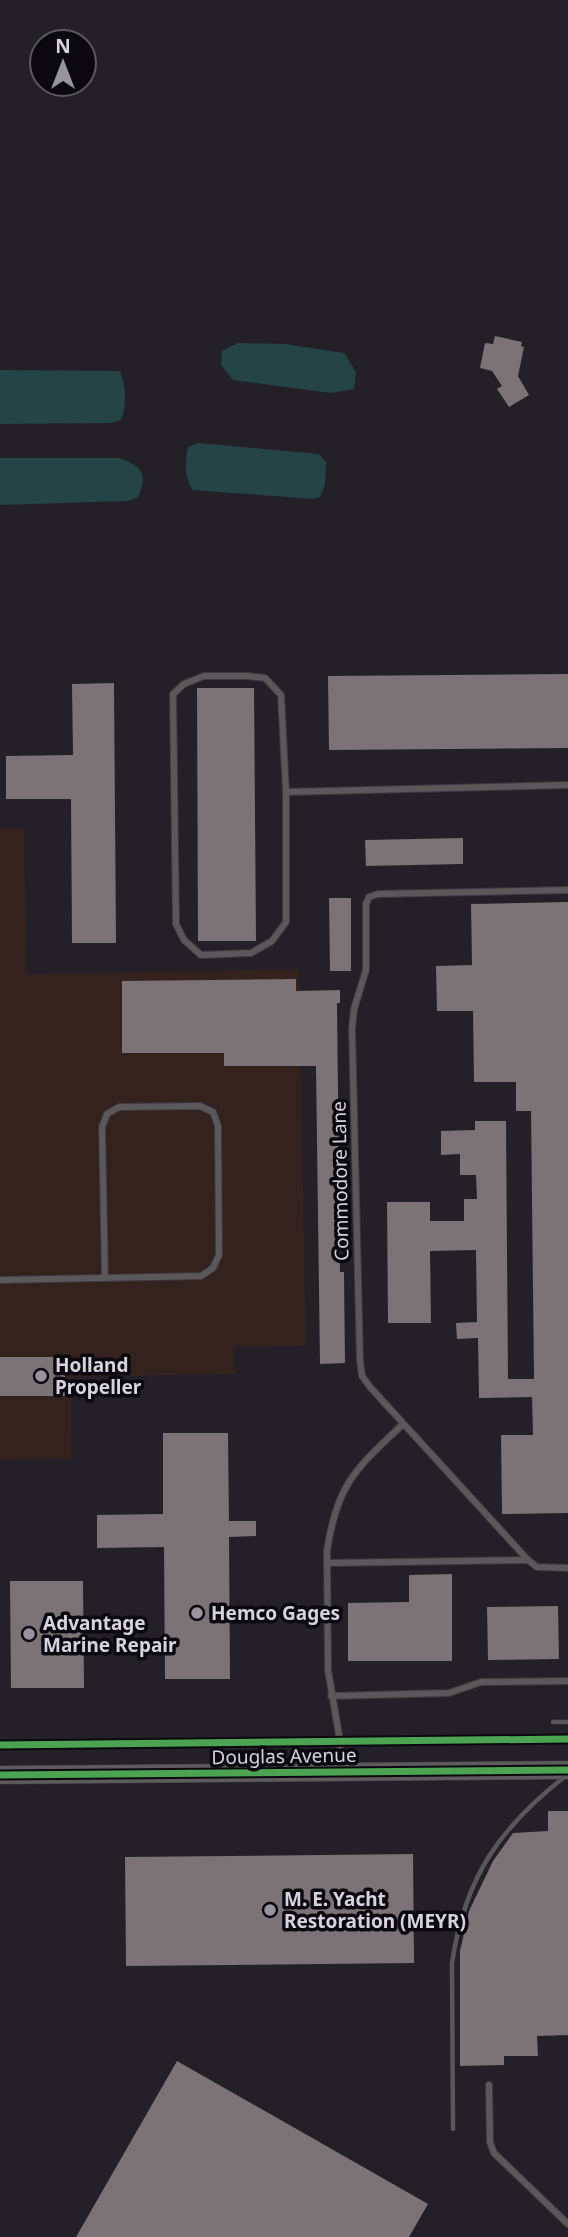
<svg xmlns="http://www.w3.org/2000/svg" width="568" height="2237" font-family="'Noto Sans',sans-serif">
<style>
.commercial{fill:#33221e}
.water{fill:#244446}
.building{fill:#7b7376}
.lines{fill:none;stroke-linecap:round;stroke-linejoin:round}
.lane-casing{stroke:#3d3a40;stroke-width:8}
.secondary-casing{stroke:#3d3a40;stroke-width:19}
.lane{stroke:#5b5859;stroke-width:6}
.secondary{stroke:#5e5b5d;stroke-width:18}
.rail{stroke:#59575a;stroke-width:4.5}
.cycleway-casing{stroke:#0b090f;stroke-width:11}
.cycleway{stroke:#4ca352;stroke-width:7}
.poi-dot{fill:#97949e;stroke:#0b090f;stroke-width:2.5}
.labels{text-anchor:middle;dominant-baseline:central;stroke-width:7;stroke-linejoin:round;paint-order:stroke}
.street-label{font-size:19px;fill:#d6d3dd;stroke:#0b090f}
.poi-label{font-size:19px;font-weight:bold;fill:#d6d3dd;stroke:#0b090f;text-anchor:start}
</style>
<rect width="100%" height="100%" fill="#232028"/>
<path class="commercial" d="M0 828H24L27 974 299 969 306 1346 234 1347 235 1374 71 1377 72 1459 0 1460Z"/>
<g class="water">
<path d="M238 343 284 344 344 353 356 372 354 389 331 393 233 380 221 365 222 351Z"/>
<path d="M0 370 120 371C126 387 127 404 121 420L110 423 0 424Z"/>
<path d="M198 443 319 454 326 462 325 485 320 497 312 499 193 490C184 477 185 461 188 447Z"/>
<path d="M0 458H120C142 467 148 473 138 497L128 501 0 505Z"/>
</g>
<g class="building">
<path d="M495 336 522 342 521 346 524 347 518 376 529 395 509 407 497 389 502 386 492 371 480 368 485 343 493 344Z"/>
<path d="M568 674V748L329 750 328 676Z"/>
<path d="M114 683 116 943H72L71 799H6V756L73 755 72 684Z"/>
<path d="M197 688H254L256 941H198Z"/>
<path d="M463 838V864L366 866 365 840Z"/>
<path d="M329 898H351V971H330Z"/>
<path d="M568 902V1513L502 1514 501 1435H533L532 1397 479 1398 478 1338 457 1339 456 1323 477 1322 476 1250 430 1251 431 1323H388L387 1202H430V1221H464V1199H477L476 1175H460V1154L441 1155V1131L475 1130V1121H506L508 1379H534L531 1111H516V1082H474L473 1011H437L436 966 472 965 471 904Z"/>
<path d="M296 979V991L340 990V1003H337L340 1272H344L345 1363 320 1364 316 1066H224V1053H122V981Z"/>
<rect x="0" y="1357" width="65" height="39"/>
<path d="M163 1433H228L229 1521H256V1536L229 1537 230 1679H165L164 1547 97 1548V1515L163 1514Z"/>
<path d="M452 1574V1661H348V1603L409 1602V1575Z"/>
<path d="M10 1581H83L84 1688H11Z"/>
<path d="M558 1606 559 1659 488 1660 487 1607Z"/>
<path d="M548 1811H568V2035L537 2036 538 2056H504V2065L460 2066V1951L469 1911 493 1861 513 1833 548 1831Z"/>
<path d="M413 1854 414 1963 126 1966 125 1857Z"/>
<path d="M177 2061 428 2204 409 2237H76Z"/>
</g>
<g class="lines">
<defs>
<g id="lane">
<path d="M204 676H248L265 678 281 695 286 792V922L272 941 251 953 201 955 184 940 176 924 173 694 184 684Z"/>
<path d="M286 792 568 785"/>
<path d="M568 890 378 894 369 897 366 904V970L354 1009 352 1029 360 1361 362 1376 370 1387 528 1560 537 1567 568 1568"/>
<path d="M0 1280 201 1276 213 1268 219 1255 218 1126 213 1112 200 1106 119 1107 107 1114 102 1127 105 1278"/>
<path d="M327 1563 528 1560"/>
<path d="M331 1696 449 1693 481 1682 568 1681"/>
<path d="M341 1769 340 1741 328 1670 327 1551C337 1483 356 1469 403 1424"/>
<path d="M489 2085 490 2142 494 2153 568 2224"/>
</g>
<path id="secondary" d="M0 1775 568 1770"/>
</defs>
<use href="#lane" class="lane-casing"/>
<use href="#secondary" class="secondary-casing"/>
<use href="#lane" class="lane"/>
<use href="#secondary" class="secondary"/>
<g class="rail">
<path d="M553 1722H568"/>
<path d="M453 2129 452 1963C465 1876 500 1827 568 1774"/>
</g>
<defs>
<g id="cycleway">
<path d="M0 1745 568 1739"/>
<path d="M0 1775 568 1770"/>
</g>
</defs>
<use href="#cycleway" class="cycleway-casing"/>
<use href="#cycleway" class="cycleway"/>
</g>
<g class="poi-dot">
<circle cx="41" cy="1376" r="7"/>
<circle cx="197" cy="1613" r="7"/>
<circle cx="29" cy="1634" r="7"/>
<circle cx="270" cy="1910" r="7"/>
</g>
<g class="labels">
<g class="street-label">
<text transform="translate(340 1181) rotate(-91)">Commodore Lane</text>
<text transform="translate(284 1756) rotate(-1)">Douglas Avenue</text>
</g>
<g class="poi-label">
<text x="55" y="1365">Holland<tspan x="55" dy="22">Propeller</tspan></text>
<text x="211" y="1613">Hemco Gages</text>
<text x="43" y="1623">Advantage<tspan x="43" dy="22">Marine Repair</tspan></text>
<text x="284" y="1899">M. E. Yacht<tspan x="284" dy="22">Restoration (MEYR)</tspan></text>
</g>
</g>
<g transform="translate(63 63)"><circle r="33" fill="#0b090f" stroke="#5c5a61" stroke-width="2"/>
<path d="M0-5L12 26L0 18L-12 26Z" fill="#97949e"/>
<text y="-10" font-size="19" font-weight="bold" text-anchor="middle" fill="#d6d3dd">N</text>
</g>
</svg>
